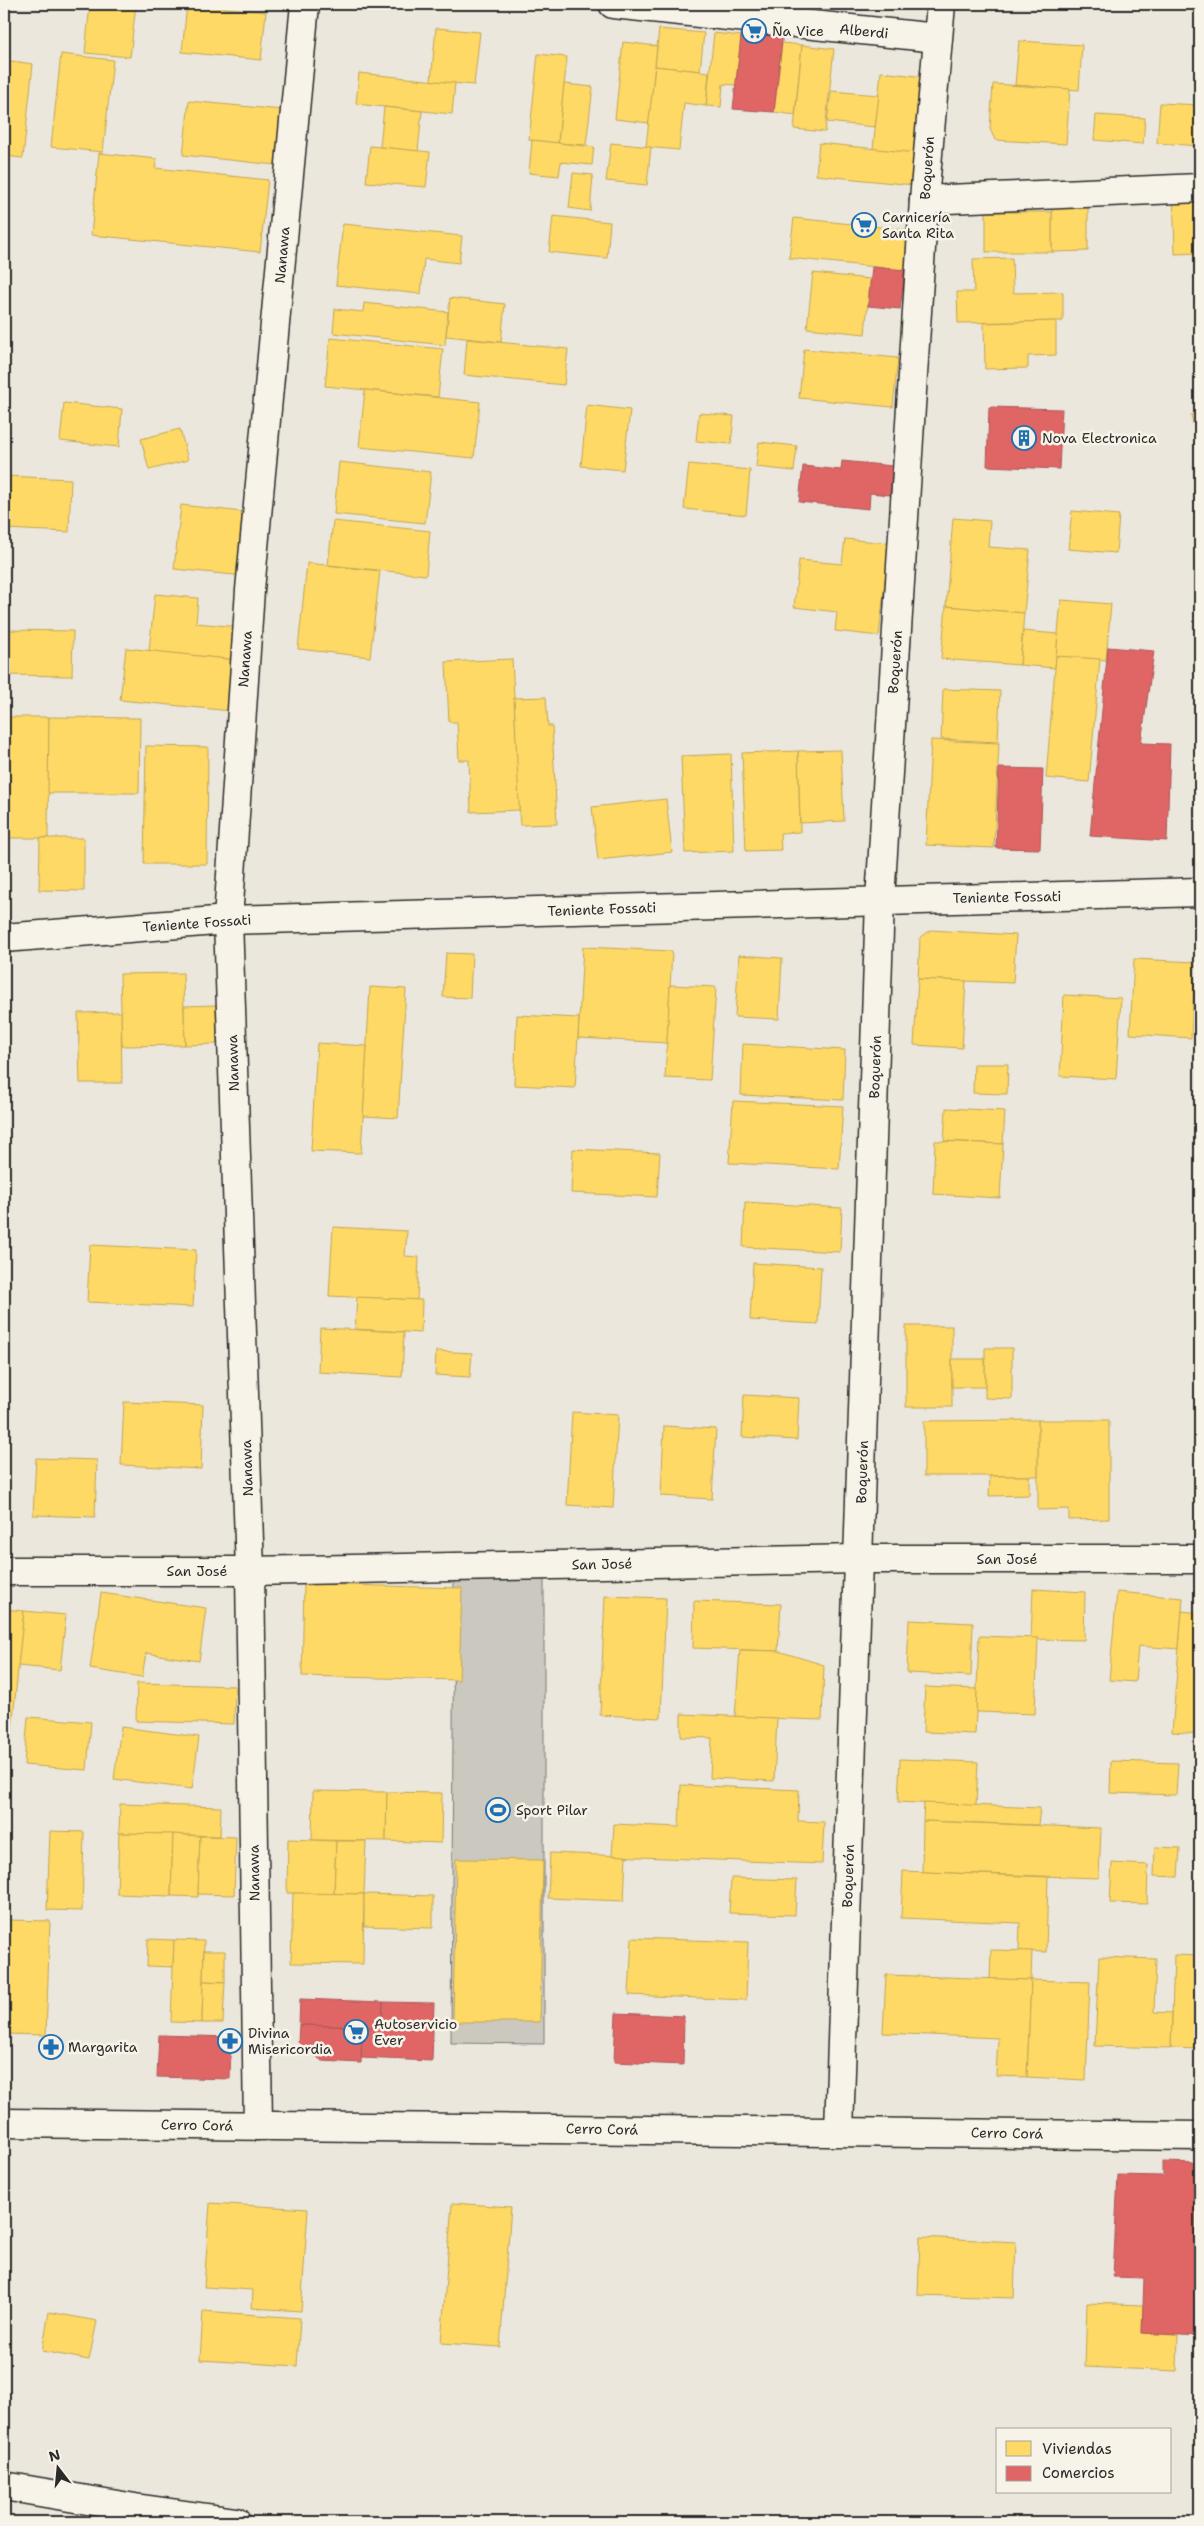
<svg xmlns="http://www.w3.org/2000/svg" width="1204" height="2526" font-family="'Shantell Sans',sans-serif">
<style>
.pitch{fill:#cbc8bf;stroke:#7b7a75}
.homes{fill:#ffd966;stroke:#bfa554}
.shops{fill:#e06666;stroke:#aa5454}
.lines{fill:none;stroke-linecap:round;stroke-linejoin:round}
.street-casing{stroke:#2b2b2b;stroke-width:31}
.secondary-casing{stroke:#2b2b2b;stroke-width:31}
.street{stroke:#f7f3e8;stroke-width:28}
.secondary{stroke:#f7f3e8;stroke-width:28}
.labels{text-anchor:middle;dominant-baseline:central;stroke-width:5;stroke-linejoin:round;paint-order:stroke}
.poi-label{font-size:14px;fill:#2b2b2b;stroke:#f7f3e8;text-anchor:start}
.street-label{font-size:14px;fill:#2b2b2b;stroke:#f7f3e8}
</style>
<rect width="100%" height="100%" fill="#ebe7dd"/>
<filter id="ink" filterUnits="userSpaceOnUse"><feTurbulence type="fractalNoise" baseFrequency=".02" numOctaves="2"/><feDisplacementMap in="SourceGraphic" scale="10" xChannelSelector="R" yChannelSelector="G"/><feConvolveMatrix kernelMatrix="1 2 1 2 8 2 1 2 1" color-interpolation-filters="sRGB"/></filter>
<g filter="url(#ink)">
<path class="pitch" d="M454 1577H544V2044L451 2043Z"/>
<g class="homes">
<path d="M90 4H136L130 57 85 53Z"/>
<path d="M187 4 266 12 261 60 182 52Z"/>
<path d="M1027 4H1093L1092 10Z"/>
<path d="M436 28 480 32 474 85 431 81Z"/>
<path d="M659 29 704 33 700 71 655 66Z"/>
<path d="M714 33 741 36 736 85 723 84 721 107 706 106Z"/>
<path d="M1019 41 1082 45 1079 90 1015 85Z"/>
<path d="M623 42 657 46 649 123 615 119Z"/>
<path d="M782 43 802 45 795 115 774 112Z"/>
<path d="M802 45 834 49 825 132 794 129Z"/>
<path d="M61 54 113 60 103 152 51 147Z"/>
<path d="M538 54 567 57 558 143 529 140Z"/>
<path d="M4 60 33 64 23 158 4 156Z"/>
<path d="M655 66 709 72 706 106 684 103 679 150 646 147Z"/>
<path d="M881 72 925 77 916 153 873 149Z"/>
<path d="M359 73 455 83 452 114 356 104Z"/>
<path d="M564 84 593 87 586 145 558 143Z"/>
<path d="M993 84 1070 89 1066 144 995 140 990 129Z"/>
<path d="M831 91 879 95 875 127 827 122Z"/>
<path d="M189 101 282 110 276 165 183 155Z"/>
<path d="M1160 103 1200 105V146L1157 143Z"/>
<path d="M384 107 422 111 418 151 380 147Z"/>
<path d="M1096 115 1145 118 1143 144 1094 140Z"/>
<path d="M532 140 594 147 592 165 561 162 559 176 529 173Z"/>
<path d="M611 143 651 147 647 185 606 181Z"/>
<path d="M819 143 916 153 913 185 816 175Z"/>
<path d="M370 146 430 152 426 187 366 182Z"/>
<path d="M99 153 157 159 155 168 268 180 260 252 91 235Z"/>
<path d="M573 173 593 175 590 211 569 208Z"/>
<path d="M1200 189V253L1175 254 1173 190Z"/>
<path d="M1052 202H1088V251L1052 252Z"/>
<rect x="986" y="212" width="66" height="40"/>
<path d="M553 216 610 222 607 258 549 252Z"/>
<path d="M794 218 909 230 905 270 789 258Z"/>
<path d="M343 224 462 236 459 263 424 259 421 294 336 285Z"/>
<path d="M1012 258 1013 293 1063 292V321L958 323 957 292H974L973 259Z"/>
<path d="M813 273 870 279 865 334 807 328Z"/>
<path d="M450 298 505 304 501 342 446 336Z"/>
<path d="M364 303 448 312 445 345 333 333 335 309 363 312Z"/>
<path d="M1056 321V355L1028 356V368L985 369 984 323Z"/>
<path d="M330 338 443 349 438 397 325 386Z"/>
<path d="M467 339 568 349 564 385 464 375Z"/>
<path d="M804 349 898 358 893 407 799 398Z"/>
<path d="M365 390 480 402 474 458 359 447Z"/>
<path d="M64 403 122 409 119 447 60 441Z"/>
<path d="M587 405 630 410 623 470 581 466Z"/>
<path d="M699 413 734 416 731 444 696 441Z"/>
<path d="M1200 413V443L1198 444 1191 415Z"/>
<path d="M180 429 188 460 149 470 141 439Z"/>
<path d="M759 442 797 446 794 471 756 467Z"/>
<path d="M339 462 431 472 425 523 334 514Z"/>
<path d="M689 464 750 470 746 515 684 509Z"/>
<path d="M4 476 71 479 69 532 4 529Z"/>
<path d="M181 505 251 513 244 576 174 569Z"/>
<path d="M1072 511 1119 515 1116 553 1068 549Z"/>
<path d="M953 518 990 521 988 547 1030 550 1024 613 946 606Z"/>
<path d="M333 521 430 531 426 575 328 565Z"/>
<path d="M845 539 889 543 879 636 835 631 837 612 794 607 799 560 842 564Z"/>
<path d="M307 563 380 571 370 657 298 649Z"/>
<path d="M155 594 198 598 196 623 239 627 236 660 149 651Z"/>
<path d="M1061 600 1111 604 1106 660 1056 656Z"/>
<path d="M946 606 1024 613 1020 665 941 659Z"/>
<path d="M4 630 73 631 72 676 4 675Z"/>
<path d="M1023 631 1058 634 1055 668 1020 665Z"/>
<path d="M126 648 236 660 231 711 120 700Z"/>
<path d="M1056 656 1100 659 1089 782 1046 778Z"/>
<path d="M512 659 520 810 471 812 469 760H459L457 722H449L446 662Z"/>
<path d="M943 689 1000 691 998 742 941 739Z"/>
<path d="M546 697 548 726H552L557 824 520 825 514 698Z"/>
<path d="M4 717H49L48 838H4Z"/>
<path d="M49 717 140 718 139 793H48Z"/>
<path d="M931 740 999 743 994 848 926 845Z"/>
<path d="M146 746 208 747 207 864H144Z"/>
<path d="M841 750 844 821 800 823 798 751Z"/>
<path d="M798 751 800 832 780 833 781 850 746 851 742 753Z"/>
<path d="M731 754 734 851 685 853 681 756Z"/>
<path d="M666 799 672 852 598 860 592 807Z"/>
<path d="M40 838H84V891L39 890Z"/>
<path d="M931 930 1016 935 1013 983 918 979 920 938Z"/>
<path d="M583 947 672 951 667 1043 578 1038Z"/>
<path d="M446 953 472 954 470 998 443 997Z"/>
<path d="M739 955 782 958 779 1019 735 1017Z"/>
<path d="M1134 959 1195 962 1191 1038 1130 1034Z"/>
<path d="M183 973 185 1045 122 1046 120 974Z"/>
<path d="M918 979 966 981 962 1048 914 1045Z"/>
<path d="M670 985 716 987 710 1080 665 1078Z"/>
<path d="M370 987 406 989 398 1118 363 1116Z"/>
<path d="M1064 995 1121 998 1116 1079 1060 1076Z"/>
<path d="M216 1005 217 1044 185 1045 184 1006Z"/>
<path d="M121 1012 122 1083H80L78 1013Z"/>
<path d="M517 1015 579 1018 575 1088 514 1085Z"/>
<path d="M317 1043 367 1046 361 1153 311 1151Z"/>
<path d="M743 1044 845 1050 843 1100 741 1095Z"/>
<path d="M974 1064H1008L1007 1094 973 1093Z"/>
<path d="M733 1101 843 1106 839 1169 729 1163Z"/>
<path d="M946 1108 1005 1111 1003 1144 944 1141Z"/>
<path d="M935 1141 1003 1144 1000 1198 933 1194Z"/>
<path d="M573 1149 660 1153 657 1197 571 1193Z"/>
<path d="M745 1202 842 1208 840 1252 743 1247Z"/>
<path d="M333 1227 407 1231 405 1256 419 1257 417 1300 329 1296Z"/>
<path d="M90 1245 196 1250 193 1307 87 1302Z"/>
<path d="M753 1263 821 1267 818 1324 750 1320Z"/>
<path d="M357 1297 422 1300 421 1333 355 1329Z"/>
<rect x="906" y="1326" width="46" height="81"/>
<path d="M320 1328 404 1332 402 1377 318 1372Z"/>
<path d="M985 1348H1012V1399L985 1398Z"/>
<path d="M436 1351 472 1353 470 1377 435 1375Z"/>
<rect x="952" y="1359" width="33" height="28"/>
<path d="M744 1395 799 1398 797 1440 742 1437Z"/>
<path d="M124 1402 203 1405 201 1469 121 1465Z"/>
<path d="M572 1412 618 1415 613 1508 567 1505Z"/>
<path d="M1038 1420H1109V1519L1069 1520V1509L1038 1510Z"/>
<path d="M1038 1420V1476H924V1421Z"/>
<path d="M664 1426 716 1429 712 1499 661 1496Z"/>
<path d="M36 1458 97 1460 95 1517 33 1515Z"/>
<path d="M990 1476H1029V1495L989 1496Z"/>
<path d="M304 1584 462 1588 459 1680 302 1676Z"/>
<path d="M1033 1589 1085 1592 1084 1640 1031 1639Z"/>
<path d="M1117 1592 1183 1598 1179 1649 1138 1646 1135 1682 1109 1680Z"/>
<path d="M101 1593 206 1608 199 1661 146 1653 142 1677 90 1669Z"/>
<path d="M605 1596 666 1598 661 1718 600 1715Z"/>
<path d="M694 1601 781 1604 778 1651 693 1648Z"/>
<path d="M4 1609 24 1611 11 1738 4 1737Z"/>
<path d="M24 1611 66 1615 60 1670 18 1666Z"/>
<path d="M1182 1611 1200 1613V1734L1172 1732Z"/>
<path d="M909 1620 973 1623 971 1676 907 1673Z"/>
<path d="M979 1636 1038 1638 1035 1714 976 1712Z"/>
<path d="M740 1650 778 1651 824 1665 822 1720 735 1717Z"/>
<path d="M137 1683 235 1686 234 1724 136 1721Z"/>
<path d="M925 1687 977 1689 975 1734 923 1732Z"/>
<path d="M681 1714 777 1718 774 1781 710 1778 712 1738 681 1737Z"/>
<path d="M28 1717 91 1722 87 1770 24 1765Z"/>
<path d="M121 1727 199 1737 192 1789 114 1779Z"/>
<path d="M900 1759 978 1762 976 1806 898 1802Z"/>
<path d="M1111 1761 1178 1763 1176 1795 1110 1793Z"/>
<path d="M681 1785 799 1790 798 1821 824 1822 822 1864 612 1856 614 1824 679 1827Z"/>
<path d="M313 1791 387 1792 386 1841 312 1840Z"/>
<path d="M387 1792 442 1793 441 1843 386 1841Z"/>
<path d="M924 1803 1040 1808 1038 1825 923 1821Z"/>
<path d="M120 1804 221 1807 220 1836 119 1833Z"/>
<path d="M923 1821 1101 1828 1099 1878 922 1872Z"/>
<path d="M50 1831 84 1832 82 1911 47 1910Z"/>
<path d="M119 1833 173 1834 171 1896 117 1894Z"/>
<path d="M173 1834 200 1836 198 1897 171 1896Z"/>
<path d="M200 1836 236 1837 234 1895 198 1894Z"/>
<path d="M288 1839 336 1841 334 1894 287 1893Z"/>
<path d="M336 1841H366L364 1894H334Z"/>
<path d="M1155 1847 1180 1848 1178 1877 1154 1876Z"/>
<path d="M550 1853 626 1856 624 1901 548 1898Z"/>
<path d="M456 1859 543 1860 540 2022H453Z"/>
<path d="M1112 1863 1148 1865 1147 1904 1110 1903Z"/>
<path d="M903 1871 1048 1877 1046 1952 1019 1951 1020 1923 901 1918Z"/>
<path d="M731 1878 797 1880 795 1915 729 1913Z"/>
<path d="M293 1893 364 1894 363 1964 291 1963Z"/>
<path d="M364 1894 433 1896V1928L364 1926Z"/>
<path d="M5 1920 50 1921 46 2035 4 2034Z"/>
<path d="M632 1938 748 1942 746 2000 629 1995Z"/>
<path d="M148 1939 174 1940 173 1967 147 1966Z"/>
<path d="M174 1940 204 1941 202 2023 171 2022Z"/>
<path d="M991 1950 1032 1951 1031 1980 990 1979Z"/>
<path d="M204 1951H225V1982L203 1981Z"/>
<path d="M1174 1955 1200 1956V2049L1171 2048Z"/>
<path d="M1099 1957 1156 1959 1154 2012 1172 2013 1171 2048 1095 2046Z"/>
<path d="M886 1975 1031 1980 1027 2077 996 2076 998 2038 883 2033Z"/>
<path d="M1031 1980 1090 1982 1086 2080 1027 2077Z"/>
<path d="M203 1981 225 1982 223 2023H202Z"/>
<path d="M210 2203 308 2209 301 2311 252 2308 253 2290 204 2287Z"/>
<path d="M452 2203 511 2207 500 2347 441 2343Z"/>
<path d="M920 2237 1016 2242 1014 2298 918 2295Z"/>
<path d="M1087 2303 1143 2305 1142 2333 1178 2335 1177 2371 1085 2367Z"/>
<path d="M203 2311 300 2318 297 2366 200 2360Z"/>
<path d="M49 2312 97 2321 89 2360 42 2351Z"/>
</g>
<g class="shops">
<path d="M742 28 783 32 774 112 733 109Z"/>
<path d="M872 267 905 270 900 309 868 306Z"/>
<path d="M989 407 1062 409 1059 469 987 466Z"/>
<path d="M842 461 893 466 890 495 870 493 869 509 799 502 803 466 841 470Z"/>
<path d="M1108 647 1154 651 1141 743 1170 744 1167 841 1090 836Z"/>
<path d="M999 768 1043 769 1040 849 996 848Z"/>
<path d="M300 1999 383 2002 382 2028 299 2025Z"/>
<path d="M383 2002 434 2003 432 2061 361 2058 362 2027 382 2028Z"/>
<path d="M616 2013 684 2016 683 2065 614 2062Z"/>
<path d="M299 2025 362 2027 361 2063 322 2061 298 2042Z"/>
<path d="M159 2035 231 2037 230 2079 157 2077Z"/>
<path d="M1162 2162 1200 2163V2336L1142 2333 1144 2278 1113 2277 1118 2175 1162 2176Z"/>
</g>
<g class="lines">
<defs>
<g id="street">
<path d="M613 4 937 38"/>
<path d="M924 200 1200 188"/>
<path d="M4 938 228 920 1200 892"/>
<path d="M4 1571H250L859 1559H1200"/>
<path d="M258 2126 250 1571 228 920 250 590 305 4"/>
<path d="M839 2131 880 900 924 200 941 4"/>
<path d="M4 2486 135 2508 236 2522"/>
</g>
<path id="secondary" d="M4 2123 1200 2136"/>
</defs>
<use href="#street" class="street-casing"/>
<use href="#secondary" class="secondary-casing"/>
<use href="#street" class="street"/>
<use href="#secondary" class="secondary"/>
</g>
</g>
<defs>
<symbol id="supermarket-ring" viewBox="-11 -11 22 22"><circle r="9.5" fill="#f7f3e8" stroke="#1f6fb2" stroke-width="1.5"/><path d="M-6-5.5h2.5l.6 2H6L4.5 2H-2.5L-4.4-4H-6ZM-1.5 3.2a1.3 1.3 0 1 0 .1 0ZM3 3.2a1.3 1.3 0 1 0 .1 0Z" fill="#1f6fb2"/></symbol>
<symbol id="building-ring" viewBox="-11 -11 22 22"><circle r="9.5" fill="#f7f3e8" stroke="#1f6fb2" stroke-width="1.5"/><path d="M-4-6H4V6H1V3H-1V6H-4ZM-2.5-4.3h1.7v1.8h-1.7ZM.8-4.3h1.7v1.8H.8ZM-2.5-1h1.7V.8h-1.7ZM.8-1h1.7V.8H.8Z" fill="#1f6fb2"/></symbol>
<symbol id="stadium-ring" viewBox="-11 -11 22 22"><circle r="9.5" fill="#f7f3e8" stroke="#1f6fb2" stroke-width="1.5"/><path d="M0-5a6.5 5 0 1 0 0 10a6.5 5 0 1 0 0-10ZM-3.5-1.8h7v3.6h-7Z" fill="#1f6fb2"/></symbol>
<symbol id="pharmacy-ring" viewBox="-11 -11 22 22"><circle r="9.5" fill="#f7f3e8" stroke="#1f6fb2" stroke-width="1.5"/><path d="M-2-6h4v4h4v4h-4v4h-4v-4h-4v-4h4Z" fill="#1f6fb2"/></symbol>
</defs>
<g fill-rule="evenodd">
<use href="#supermarket-ring" x="740" y="17" width="28" height="28"/>
<use href="#supermarket-ring" x="850" y="211" width="28" height="28"/>
<use href="#building-ring" x="1010" y="424" width="28" height="28"/>
<use href="#stadium-ring" x="484" y="1796" width="28" height="28"/>
<use href="#supermarket-ring" x="342" y="2018" width="28" height="28"/>
<use href="#pharmacy-ring" x="216" y="2027" width="28" height="28"/>
<use href="#pharmacy-ring" x="37" y="2033" width="28" height="28"/>
</g>
<g class="labels">
<g class="poi-label">
<text x="772" y="31">Ña Vice</text>
<text x="882" y="217">Carnicería<tspan x="882" dy="16">Santa Rita</tspan></text>
<text x="1042" y="438">Nova Electronica</text>
<text x="516" y="1810">Sport Pilar</text>
<text x="374" y="2024">Autoservicio<tspan x="374" dy="16">Ever</tspan></text>
<text x="248" y="2033">Divina<tspan x="248" dy="16">Misericordia</tspan></text>
<text x="68" y="2047">Margarita</text>
</g>
<g class="street-label">
<text transform="translate(864 31) rotate(6)">Alberdi</text>
<text transform="translate(927 168) rotate(-86)">Boquerón</text>
<text transform="translate(282 255) rotate(-85)">Nanawa</text>
<text transform="translate(245 659) rotate(-86)">Nanawa</text>
<text transform="translate(895 662) rotate(-86)">Boquerón</text>
<text transform="translate(1007 897) rotate(-1)">Teniente Fossati</text>
<text transform="translate(602 909) rotate(-2)">Teniente Fossati</text>
<text transform="translate(197 923) rotate(-4)">Teniente Fossati</text>
<text transform="translate(233 1063) rotate(-92)">Nanawa</text>
<text transform="translate(875 1067) rotate(-88)">Boquerón</text>
<text transform="translate(247 1468) rotate(-92)">Nanawa</text>
<text transform="translate(862 1472) rotate(-88)">Boquerón</text>
<text x="1007" y="1559">San José</text>
<text transform="translate(602 1564) rotate(-1)">San José</text>
<text x="197" y="1571">San José</text>
<text transform="translate(254 1873) rotate(-91)">Nanawa</text>
<text transform="translate(848 1876) rotate(-88)">Boquerón</text>
<text transform="translate(197 2125) rotate(1)">Cerro Corá</text>
<text transform="translate(602 2129) rotate(1)">Cerro Corá</text>
<text transform="translate(1007 2133) rotate(1)">Cerro Corá</text>
</g>
</g>
<rect width="1204" height="2526" fill="none" stroke="#f7f3e8" stroke-width="20"/>
<rect x="10" y="10" width="1184" height="2506" fill="none" stroke="#2b2b2b" stroke-width="2" filter="url(#ink)"/>
<rect x="996" y="2428" width="175" height="65" fill="#f7f3e8" stroke="#a5a39c"/>
<rect x="1006" y="2441" width="25" height="15" fill="#ffd966" stroke="#a5a39c"/>
<text x="1042" y="2454" font-size="15" fill="#2b2b2b">Viviendas</text>
<rect x="1006" y="2466" width="25" height="15" fill="#e06666" stroke="#a5a39c"/>
<text x="1042" y="2478" font-size="15" fill="#2b2b2b">Comercios</text>
<g transform="translate(58 2468) rotate(344)" stroke="#f7f3e8" stroke-width="4" paint-order="stroke">
<path d="M0-4L9 19L0 12L-9 19Z" fill="#2b2b2b"/>
<text y="-8" font-size="14" font-weight="bold" text-anchor="middle" fill="#2b2b2b">N</text>
</g>
</svg>
